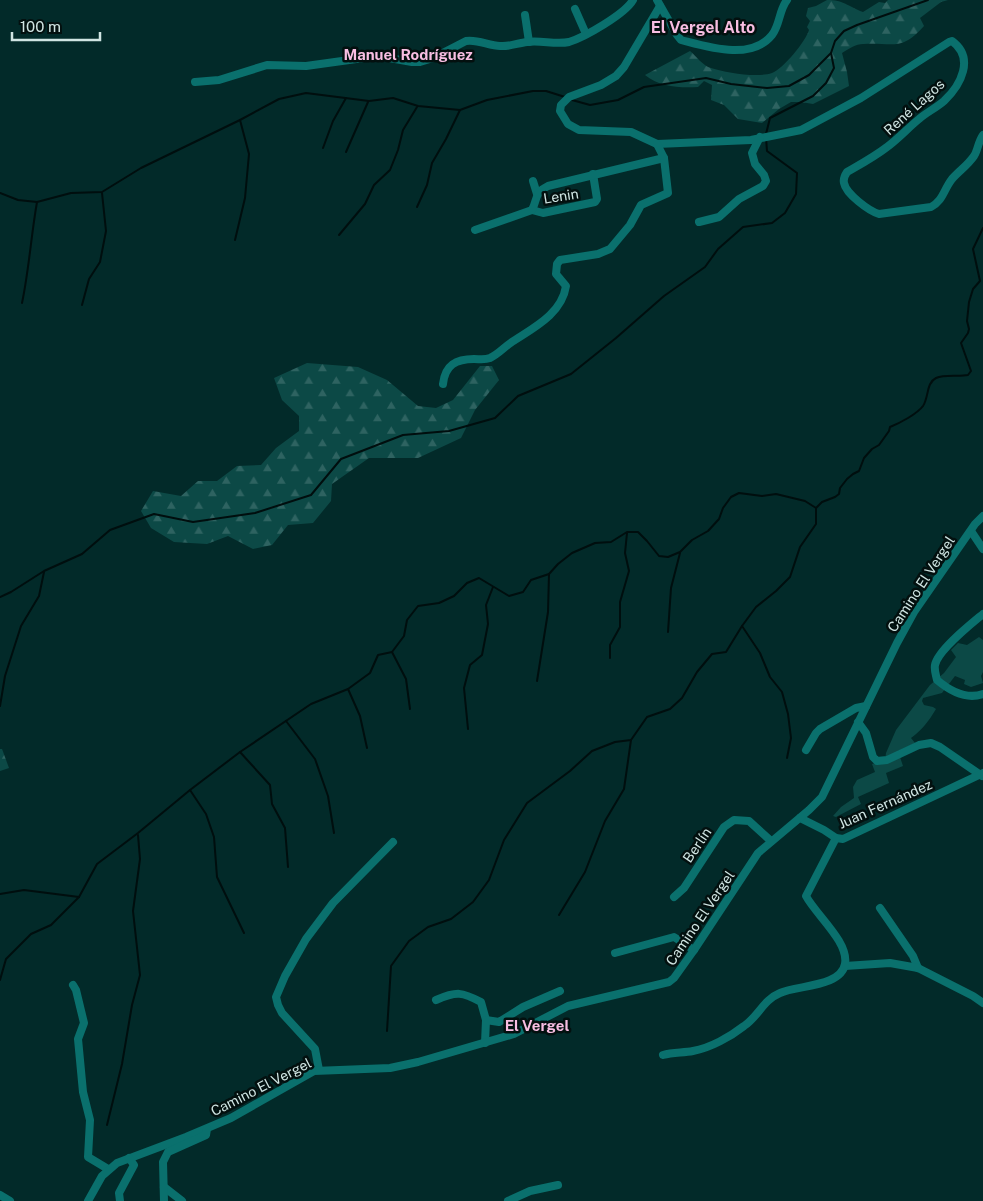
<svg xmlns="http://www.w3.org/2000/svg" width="983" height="1201" font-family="'Public Sans',sans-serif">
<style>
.green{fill:#0c4946}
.forest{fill:url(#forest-firs)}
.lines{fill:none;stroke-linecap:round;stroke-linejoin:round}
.stream{stroke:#000e0e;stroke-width:2}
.minor{stroke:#0a706d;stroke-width:8}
.labels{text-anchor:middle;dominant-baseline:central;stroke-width:5;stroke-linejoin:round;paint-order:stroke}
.street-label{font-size:14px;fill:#d0e5e3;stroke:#03100f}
.neighbourhood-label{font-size:15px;font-weight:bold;fill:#f8bee2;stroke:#03100f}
.quarter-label{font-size:16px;font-weight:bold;fill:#f8bee2;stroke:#03100f}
</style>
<defs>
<pattern id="forest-firs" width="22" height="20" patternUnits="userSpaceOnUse" patternTransform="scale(1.25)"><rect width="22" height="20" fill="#0c4946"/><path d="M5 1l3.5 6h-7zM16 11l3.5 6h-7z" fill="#2e6361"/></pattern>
</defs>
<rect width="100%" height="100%" fill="#022a29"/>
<path class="green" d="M979 637 983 640V672L981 676 983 683 971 687 964 684 965 680 955 676 942 693 923 698 922 701 924 705 933 707 936 709C929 721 922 730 911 738L915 743 898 751 903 766 886 773 889 783 858 797 861 804 836 817 833 816 841 807 854 798 853 787 857 780 875 772 872 764 885 760 886 753 896 730 930 685 944 673 956 657 951 650 958 643 967 645Z"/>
<g class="forest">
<path d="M827 0C844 0 847 6 863 12L879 2 885 3 888 0H948L941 2 920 18 924 26C901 52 893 42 863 44 856 44 848 49 842 53L847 72 849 86 813 104 801 102H791L779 109 762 123 738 119 724 105 711 100 712 85 704 81 698 87C680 88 659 87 645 75L690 51C696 56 703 66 711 68 726 73 757 78 772 73 783 69 806 41 809 30L807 27 810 21 806 16 808 8 816 6Z"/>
<path d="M307 363 358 367 387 380 418 406 436 408 453 400 480 366H492L499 380 475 410 461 438 418 458H369L332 484 331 501 313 523 288 525 272 545 253 549 228 536 207 544 174 542 151 528 141 511 153 491 181 496 198 481H217L237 466 261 465 276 448 299 431V416L282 400 274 378Z"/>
<path d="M0 749H2L9 768 0 771Z"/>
</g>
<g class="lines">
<g class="stream">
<path d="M572 100 590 105 618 100 644 87 706 78 731 84 767 88 789 86 809 75 831 53"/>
<path d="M766 134 770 118 813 96 826 83 834 68 831 53 835 41 844 31 857 25 928 0"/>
<path d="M323 148 333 121 346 98"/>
<path d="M346 152 368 102"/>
<path d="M0 193 18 200 37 202 71 193 102 192 141 168 240 120 279 99 306 93 369 101 393 98 418 106 460 110 487 100 533 91H546L565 97"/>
<path d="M417 207 427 185 432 163 446 139 460 110"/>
<path d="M339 235 365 204 374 185 390 170 398 150 403 130 417 107"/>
<path d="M235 240 245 198 249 154 240 120"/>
<path d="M22 303C29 270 31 236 37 202"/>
<path d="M82 305 89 279 100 262 106 231 102 193"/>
<path d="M0 597 11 592 44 571 82 554 110 530 154 514 193 522 255 513 311 495 341 459 403 435 449 431 495 418 518 396 571 374 616 338 664 296 705 267 718 249 743 227 772 223 785 213 796 194 797 173 767 151 766 138"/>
<path d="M742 626 760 653 770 677 782 692 788 714 791 738 787 758"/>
<path d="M668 632 671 588 680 553"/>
<path d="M392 652 406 679 410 709"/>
<path d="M610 658V645L620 627V602L629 571 625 553 627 533"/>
<path d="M537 681 548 612 549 574"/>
<path d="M348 689 360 716 367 748"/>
<path d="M0 706 5 676 21 626 39 596 44 572"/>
<path d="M286 721 315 759 328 796 334 833"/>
<path d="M468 729 464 688 470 665 482 655 488 624 486 605 493 587"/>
<path d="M240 752 270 785 272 804 285 828 288 867"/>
<path d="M190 790 206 814 214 837 217 877 244 933"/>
<path d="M0 894 24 890 79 897"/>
<path d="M559 915 585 872 605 821 624 789 631 740"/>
<path d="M0 980 6 959 31 934 51 925 79 897 97 864 138 833 190 790 240 752 311 704 348 689 370 673 378 655 392 652 404 636 407 620 418 606 439 603 454 596 467 583 479 578 509 596 523 592 531 580 549 574 558 564 572 553 595 543 611 542 627 532H638L647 541 659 556 668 557 680 552 692 540 708 531 719 519 723 508 731 497 739 493 762 496 776 494 805 501 816 508"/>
<path d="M387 1031 391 966 409 941 428 927 451 919 473 902 489 880 504 840 527 803 570 771 592 751 615 742 631 740 647 717 670 709 682 698 697 672 712 654 726 652 742 626 756 607 776 591 790 577 800 547 816 524V508L822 502 835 497 839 494 840 488 847 479 853 474 859 471 864 458 872 449 879 445 889 431 890 427C900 423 917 414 923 406 929 397 926 383 936 378 945 374 959 377 968 375L971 371 961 343 968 333 969 329 967 321 969 302 973 289 980 281 973 249 983 228"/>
<path d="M107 1125 122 1064 132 1005 140 975 133 911 140 859 138 835"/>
</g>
<g class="minor">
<path d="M657 0 677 35 681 40C708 47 751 61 772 35 780 25 779 10 787 0"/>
<path d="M575 9 586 34"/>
<path d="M525 15 529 42"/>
<path d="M195 82 219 80 267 65 306 66 378 56 412 62H420L433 58 466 41C478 39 489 46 500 46 509 47 518 43 527 42 541 40 556 45 569 42 585 37 625 14 633 0"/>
<path d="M657 144 751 140 801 130 861 98 949 42 952 41C975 58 961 85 944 101 936 108 927 112 919 119 908 128 898 139 887 147 874 157 861 164 847 172 845 175 843 179 844 183 846 194 869 211 879 214L931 207C943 201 944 189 952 179 959 171 968 165 974 156 978 150 978 142 983 135"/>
<path d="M533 181 537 194"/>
<path d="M532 210 543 213 595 202 597 199 593 174"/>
<path d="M699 222 719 217 739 199 763 186 766 181 764 175 755 164 752 153 760 137"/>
<path d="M475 230 532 210C538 198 534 193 548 186L664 158"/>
<path d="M443 384C445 365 456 359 474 359 480 359 485 360 490 358 499 354 506 345 515 340 535 327 562 313 566 286L556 274 557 264 560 260 598 254 610 249 630 225 641 205 668 193 664 158 657 144 631 132 579 130 568 124 560 111 561 105 569 97 601 85 616 76 624 67 660 6"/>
<path d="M971 531 983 549"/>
<path d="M983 614C971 624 938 650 935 665 934 670 936 675 937 680 950 691 966 700 983 694"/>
<path d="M858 722 866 733 873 757 877 761 887 760 919 745 931 743 940 747 982 776"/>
<path d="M806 750 816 733 820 729 856 708 866 706"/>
<path d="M800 818 824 830 836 838 843 839 983 773"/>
<path d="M674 897 684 888 724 827 734 820 749 821 771 841"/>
<path d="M880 908 913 956 918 968"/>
<path d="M615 953 674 937 694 950"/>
<path d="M845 966 890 963 918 968 973 996 983 1003"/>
<path d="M73 985 76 990 84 1023 78 1039 83 1092 90 1120 88 1157 108 1169"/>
<path d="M436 1000C457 991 462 992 481 1002L486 1020"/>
<path d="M485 1043 486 1020 499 1022 523 1007 560 991"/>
<path d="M663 1055C673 1052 683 1053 693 1051 710 1048 730 1037 744 1026 758 1017 763 1000 780 993 798 985 841 987 845 964 849 942 816 915 806 896L836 838"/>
<path d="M319 1070 315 1049 282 1013 278 1005 276 997 285 976 306 939 333 903 393 842"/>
<path d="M164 1187 182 1201"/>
<path d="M0 1195 10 1201"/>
<path d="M88 1201 102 1176 117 1163 186 1137 231 1118 314 1071 390 1068 418 1062 514 1034 568 1006 669 982 674 978 694 950 758 853 809 810 822 797 897 643 914 612 975 524 983 516"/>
<path d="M120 1201 119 1193 134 1165 129 1158"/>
<path d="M164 1201 163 1162 168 1152 206 1135 207 1129"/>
<path d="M508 1201 530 1191 558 1185"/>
</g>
</g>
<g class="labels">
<g class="street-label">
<text transform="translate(914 107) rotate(-42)">René Lagos</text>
<text transform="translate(561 196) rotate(-9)">Lenin</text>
<text transform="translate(921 584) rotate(-57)">Camino El Vergel</text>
<text transform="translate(885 804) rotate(-24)">Juan Fernández</text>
<text transform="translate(697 845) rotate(-56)">Berlín</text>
<text transform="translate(700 918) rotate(-56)">Camino El Vergel</text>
<text transform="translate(261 1087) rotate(-27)">Camino El Vergel</text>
</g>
<g class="neighbourhood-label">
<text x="408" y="54">Manuel Rodríguez</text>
<text x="537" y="1025">El Vergel</text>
</g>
<g class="quarter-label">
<text x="703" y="27">El Vergel Alto</text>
</g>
</g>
<path d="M12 32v8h88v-8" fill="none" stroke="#d0e5e3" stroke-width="2.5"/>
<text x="20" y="32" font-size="15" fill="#d0e5e3" stroke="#03100f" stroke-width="4" paint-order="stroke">100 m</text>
</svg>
